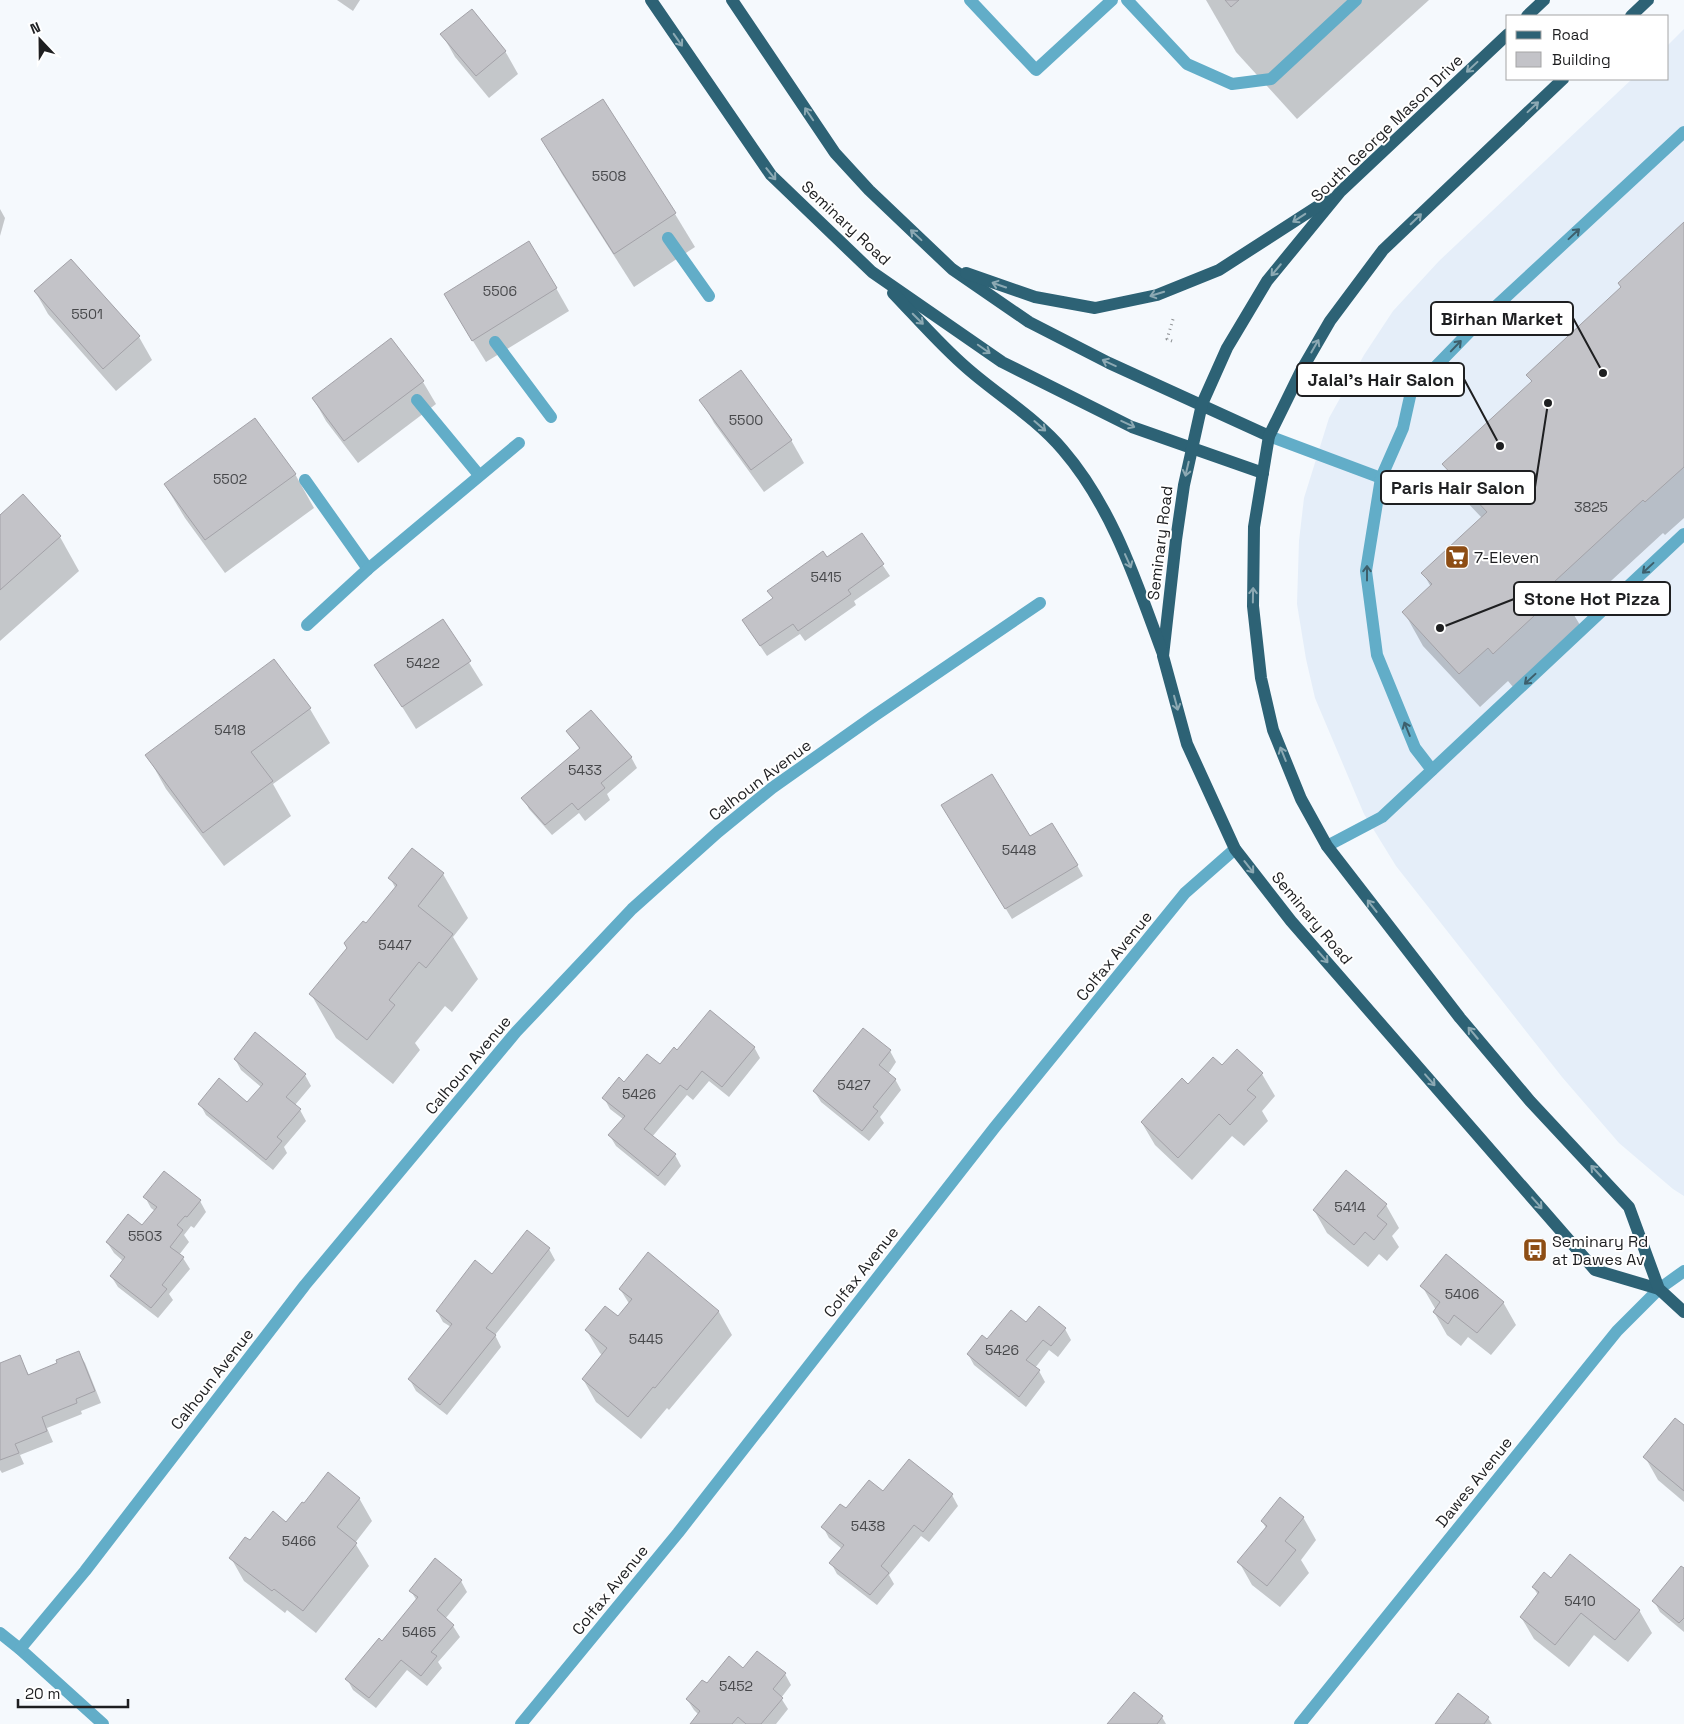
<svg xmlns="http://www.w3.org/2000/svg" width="1684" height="1724" font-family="'Space Grotesk',sans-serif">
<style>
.built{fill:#e5eef9}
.shadow{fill:#0003}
.building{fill:#c3c3c8;stroke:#a3a2a8}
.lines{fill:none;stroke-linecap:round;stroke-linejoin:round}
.path{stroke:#8b8e91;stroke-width:3;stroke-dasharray:1 4;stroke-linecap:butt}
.minor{stroke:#62adc8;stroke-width:12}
.major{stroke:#2d6275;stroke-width:12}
.oneway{stroke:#8ca9b3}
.oneway2{stroke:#3d5f6c}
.labels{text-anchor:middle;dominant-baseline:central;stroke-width:4;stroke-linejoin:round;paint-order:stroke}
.number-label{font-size:14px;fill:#47484b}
.street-label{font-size:16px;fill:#1e1f21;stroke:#fff}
.poi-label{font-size:16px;fill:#1e1f21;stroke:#fff;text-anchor:start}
.leader{fill:none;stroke:#1e1f21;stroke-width:2}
.callout-dot{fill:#1e1f21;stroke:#fff;stroke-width:2}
.callout{fill:#fff;stroke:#1e1f21;stroke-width:2}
.callout-label{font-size:18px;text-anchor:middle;font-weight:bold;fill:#1e1f21}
</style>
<rect width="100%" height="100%" fill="#f5f9fd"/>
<path class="built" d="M1684 29V1196L1673 1189 1619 1143 1562 1077 1396 866 1364 814 1315 698 1306 659 1297 604 1299 541 1304 498 1329 418 1364 355 1393 311 1439 261 1632 79H1668V45Z"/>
<g class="shadow">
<path d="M337 0H360L353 11Z"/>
<path d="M1206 0H1429L1297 119 1236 52Z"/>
<path d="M442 34 505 51 518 74 489 98 455 57Z"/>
<path d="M603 101 675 214 695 247 634 287 562 174 543 140Z"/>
<path d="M0 209 5 218 0 236Z"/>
<path d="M1684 223V518L1665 535 1663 533 1574 615 1580 625 1513 687 1508 681 1480 707 1423 646 1404 612 1431 587 1423 573 1482 518 1463 498 1444 464 1532 383 1528 375 1622 288Z"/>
<path d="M71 261 139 337 152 360 116 391 48 314 35 291Z"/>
<path d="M556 288 569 311 486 362 458 317Z"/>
<path d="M423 382 436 404 358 463 326 421 313 398Z"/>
<path d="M701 400 791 440 804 463 764 492 714 423Z"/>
<path d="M295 474 314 508 225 573 185 518 165 485Z"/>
<path d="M23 496 60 537 79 571 0 641V516Z"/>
<path d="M862 535 890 576 854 601 856 605 805 641 800 634 767 656 750 631 774 599 769 591 827 559Z"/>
<path d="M443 621 483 685 416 729 376 665Z"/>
<path d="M274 661 310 709 330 743 273 784 291 816 224 866 166 789 147 755Z"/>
<path d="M568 731 631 757 637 768 607 794 610 800 585 821 579 813 552 835 529 809 523 798 580 750Z"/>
<path d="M949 816 1030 838 1077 865 1083 876 1012 919Z"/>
<path d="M443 874 468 918 453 937 478 979 452 1012 445 1006 415 1043 420 1050 393 1084 336 1038 311 994 396 889 390 878Z"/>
<path d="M754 1047 760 1058 729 1097 709 1081 693 1100 687 1095 652 1137 675 1155 681 1166 665 1186 616 1146 610 1136 623 1119 610 1109 604 1098 625 1084 660 1066Z"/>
<path d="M890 1051 896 1062 888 1074 895 1079 901 1090 880 1117 884 1123 869 1141 821 1102 814 1091Z"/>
<path d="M235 1059 305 1075 311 1086 295 1105 300 1110 306 1121 284 1147 287 1153 273 1170 206 1115 200 1104 247 1103 261 1087 241 1070Z"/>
<path d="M1222 1067 1262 1074 1275 1096 1262 1111 1268 1121 1244 1146 1232 1136 1192 1180 1155 1145 1142 1123 1188 1085Z"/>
<path d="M145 1197 200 1201 206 1212 194 1228 191 1226 184 1235 189 1242 179 1255 183 1258 190 1269 169 1294 173 1300 158 1318 118 1287 111 1276 123 1261 114 1253 107 1242 142 1227 155 1211 151 1208Z"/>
<path d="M1386 1205 1399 1228 1392 1236 1399 1247 1387 1261 1379 1254 1368 1267 1327 1233 1314 1210Z"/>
<path d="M549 1249 555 1260 495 1335 501 1347 447 1415 416 1391 410 1380 451 1327 443 1322 437 1311 493 1276Z"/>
<path d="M649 1254 719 1312 732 1335 669 1410 667 1408 641 1439 596 1402 583 1379 603 1356 600 1353 587 1331 618 1318 630 1305 620 1289Z"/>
<path d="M1422 1286 1503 1302 1516 1325 1491 1355 1468 1337 1461 1346 1447 1335 1434 1312 1436 1310Z"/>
<path d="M1026 1324 1065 1329 1071 1340 1058 1357 1049 1350 1035 1368 1039 1371 1045 1382 1026 1407 974 1365 968 1354 987 1341Z"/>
<path d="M78 1352 85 1363 101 1403 81 1411 82 1414 47 1428 53 1442 20 1455 24 1464 2 1473 0 1470V1364L19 1356 29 1375 59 1363Z"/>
<path d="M1684 1427V1502L1658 1480 1645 1457Z"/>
<path d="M883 1493 952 1495 958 1506 929 1542 921 1536 889 1575 894 1584 877 1605 837 1574 831 1563 842 1549 829 1538 823 1527Z"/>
<path d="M359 1498 372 1521 355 1543 369 1566 316 1633 287 1610 285 1613 244 1581 231 1558 250 1542 286 1524Z"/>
<path d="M1303 1517 1316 1540 1301 1560 1309 1573 1280 1607 1252 1585 1239 1562 1266 1528 1262 1521Z"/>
<path d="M1684 1570V1632L1660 1612 1654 1601Z"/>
<path d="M1551 1579 1639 1610 1652 1633 1628 1662 1594 1635 1569 1667 1534 1639 1521 1617 1538 1595 1533 1587Z"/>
<path d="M461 1581 467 1592 445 1619 453 1626 460 1637 438 1662 442 1668 427 1686 407 1670 376 1708 353 1690 347 1679 382 1643 417 1601 411 1591Z"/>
<path d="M743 1670 785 1674 791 1685 781 1698 788 1709 776 1724H692L699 1715 694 1710 687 1699 707 1685Z"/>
<path d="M1134 1694 1162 1717 1166 1724H1109Z"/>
<path d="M1488 1718 1492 1724H1436Z"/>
</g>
<g class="building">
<path d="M1225 0H1239L1231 7Z"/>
<path d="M472 9 506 51 476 76 440 34Z"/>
<path d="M603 99 676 213 614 254 541 139Z"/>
<path d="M1684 222V467L1645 502 1643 500 1554 582 1562 590 1493 654 1488 648 1459 674 1402 612 1432 584 1421 573 1487 512 1442 464 1532 381 1526 375 1621 287 1618 283Z"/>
<path d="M529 241 557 288 472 341 444 294Z"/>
<path d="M71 259 140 336 103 369 34 291Z"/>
<path d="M391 338 424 381 344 441 312 398Z"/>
<path d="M741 370 792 440 751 470 699 400Z"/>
<path d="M255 418 296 474 205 540 164 484Z"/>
<path d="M23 494 61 536 0 590V515Z"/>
<path d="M862 533 884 564 848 590 851 594 798 631 793 624 760 646 742 620 773 598 767 591 823 551 827 557Z"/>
<path d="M443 619 471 661 402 707 374 665Z"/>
<path d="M274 659 311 708 251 752 273 781 203 833 145 755Z"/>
<path d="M591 710 632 757 601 783 605 788 578 810 572 803 545 825 521 798 580 748 566 731Z"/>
<path d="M992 774 1030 836 1052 823 1078 865 1005 909 941 805Z"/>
<path d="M412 848 444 873 418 906 453 934 426 968 419 962 389 1000 395 1005 367 1040 309 994 347 948 344 943 363 921 366 923 397 885 388 878Z"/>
<path d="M710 1010 755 1047 722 1087 702 1071 687 1090 680 1085 644 1129 676 1154 658 1176 608 1135 625 1116 602 1098 619 1077 624 1082 647 1054 660 1064 674 1047 677 1050Z"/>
<path d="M863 1028 891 1050 879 1065 896 1079 873 1107 878 1111 862 1131 813 1091Z"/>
<path d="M255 1032 306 1074 286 1097 301 1109 277 1137 282 1141 266 1160 198 1104 219 1078 247 1102 263 1084 234 1059Z"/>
<path d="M1237 1049 1263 1073 1247 1090 1256 1097 1230 1125 1219 1114 1178 1158 1141 1122 1182 1078 1188 1084 1213 1057 1222 1065Z"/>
<path d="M1346 1170 1387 1204 1377 1216 1387 1224 1374 1240 1365 1232 1354 1245 1313 1210Z"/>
<path d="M164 1171 201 1200 187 1217 185 1216 177 1225 183 1230 170 1247 184 1257 162 1285 167 1289 151 1308 110 1276 125 1257 106 1242 128 1214 142 1225 157 1207 143 1197Z"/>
<path d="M527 1230 550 1248 486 1328 496 1335 440 1405 408 1379 452 1324 436 1311 475 1260 492 1274Z"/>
<path d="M648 1252 719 1311 655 1388 653 1387 628 1417 582 1379 607 1348 585 1330 605 1306 618 1316 632 1299 619 1289Z"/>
<path d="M1446 1254 1504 1302 1477 1333 1454 1315 1448 1324 1433 1312 1440 1302 1420 1286Z"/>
<path d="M1039 1306 1066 1328 1051 1346 1043 1340 1026 1360 1040 1370 1019 1397 967 1354 982 1335 987 1339 1011 1310 1026 1322Z"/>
<path d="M79 1351 95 1391 76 1399 77 1403 42 1417 47 1431 15 1444 19 1453 0 1460V1363L20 1355 28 1375 57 1363 56 1360Z"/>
<path d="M1675 1418 1684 1425V1491L1643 1457Z"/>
<path d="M909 1459 953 1494 923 1532 914 1525 881 1566 889 1573 870 1595 829 1563 844 1545 821 1527 840 1504 846 1508 869 1480 883 1491Z"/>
<path d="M328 1472 360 1498 337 1527 357 1543 303 1611 274 1589 272 1591 229 1558 245 1537 250 1540 273 1511 286 1522 302 1502 304 1503Z"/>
<path d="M1280 1497 1304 1517 1285 1541 1296 1550 1267 1586 1237 1562 1267 1526 1261 1521Z"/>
<path d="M1570 1554 1640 1610 1615 1640 1581 1613 1555 1645 1520 1617 1539 1592 1532 1587 1544 1572 1551 1578Z"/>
<path d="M435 1558 462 1580 437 1610 454 1625 431 1652 437 1656 421 1676 401 1660 369 1698 345 1679 379 1638 382 1641 418 1597 409 1591Z"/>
<path d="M1681 1566 1684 1568V1618L1679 1623 1652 1601Z"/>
<path d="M757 1651 786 1673 773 1689 783 1698 761 1724H746L738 1717 732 1724H690L700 1711 686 1699 702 1680 707 1683 729 1656 743 1668Z"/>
<path d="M1134 1692 1163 1716 1157 1724H1107Z"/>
<path d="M1458 1693 1489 1717 1484 1724H1435Z"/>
</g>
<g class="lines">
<path class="path" d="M1172 341 1167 339 1174 316"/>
<g class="minor">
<path d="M970 0 1036 70 1112 0"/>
<path d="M1127 0 1187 64 1232 84 1271 79 1356 0"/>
<path d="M668 238 709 296"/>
<path d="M495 342 551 417"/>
<path d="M417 400 479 475"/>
<path d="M1269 436 1381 478"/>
<path d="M305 480 368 569"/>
<path d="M307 625 368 569 519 443"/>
<path d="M1432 770 1415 748 1377 655 1366 571 1381 478 1403 428 1411 392 1479 322 1684 132"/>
<path d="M1327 846 1382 817 1684 534"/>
<path d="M0 1633 20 1649 103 1724"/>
<path d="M20 1649 85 1571 305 1285 516 1032 632 909 718 832 772 788 874 716 1040 603"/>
<path d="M521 1724 678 1533 995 1127 1185 893 1235 849"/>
<path d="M1300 1724 1617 1331 1659 1289 1684 1271"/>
</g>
<g class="major">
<path d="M651 0 771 175 872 272 1002 362 1132 427 1263 473"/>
<path d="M732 0 835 153 869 190 952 269 1029 322 1109 363 1269 436"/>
<path d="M1527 16 1544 0"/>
<path d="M1631 16 1648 0"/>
<path d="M1508 34 1340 192 1267 281 1227 348 1202 404 1184 485 1176 540 1163 656 1187 744 1235 849 1291 921 1595 1270 1659 1289"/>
<path d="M1563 79 1383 250 1330 321 1301 371 1269 436 1254 527 1253 606 1261 678 1273 730 1301 799 1327 846 1460 1018 1530 1101 1629 1207 1659 1289 1684 1312"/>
<path d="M966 273 1035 297 1095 308 1157 295 1219 270 1329 199"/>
<path d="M893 293C917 318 941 346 968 369 999 396 1036 418 1063 450 1113 508 1137 584 1163 654"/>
</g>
</g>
<defs><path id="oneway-shaft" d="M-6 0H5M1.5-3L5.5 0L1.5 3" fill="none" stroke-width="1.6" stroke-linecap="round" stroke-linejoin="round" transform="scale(1.25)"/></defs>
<g class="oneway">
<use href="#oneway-shaft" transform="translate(678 40) rotate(55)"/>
<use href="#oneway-shaft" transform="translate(1472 67) rotate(137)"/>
<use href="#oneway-shaft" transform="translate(1533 107) rotate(-43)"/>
<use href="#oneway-shaft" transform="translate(809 114) rotate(-124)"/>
<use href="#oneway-shaft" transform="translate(771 174) rotate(51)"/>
<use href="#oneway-shaft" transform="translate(1299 218) rotate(147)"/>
<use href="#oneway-shaft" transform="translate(1416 219) rotate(-44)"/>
<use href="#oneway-shaft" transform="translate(916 235) rotate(-137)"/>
<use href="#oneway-shaft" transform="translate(1276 270) rotate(130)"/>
<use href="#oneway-shaft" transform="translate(999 285) rotate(-161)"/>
<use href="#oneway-shaft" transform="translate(1157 294) rotate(163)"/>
<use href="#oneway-shaft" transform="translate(918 319) rotate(45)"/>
<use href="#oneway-shaft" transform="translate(1315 346) rotate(-60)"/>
<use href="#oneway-shaft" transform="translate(984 349) rotate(35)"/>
<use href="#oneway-shaft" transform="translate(1109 363) rotate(-155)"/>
<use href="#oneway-shaft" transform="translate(1128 424) rotate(25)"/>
<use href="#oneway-shaft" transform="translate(1040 426) rotate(41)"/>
<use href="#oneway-shaft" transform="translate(1187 469) rotate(103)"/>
<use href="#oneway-shaft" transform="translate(1128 561) rotate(66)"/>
<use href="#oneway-shaft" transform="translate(1253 595) rotate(-89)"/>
<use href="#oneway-shaft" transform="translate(1176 703) rotate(75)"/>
<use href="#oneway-shaft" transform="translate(1283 754) rotate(-112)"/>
<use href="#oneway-shaft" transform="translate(1249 867) rotate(52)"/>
<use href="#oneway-shaft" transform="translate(1372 906) rotate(-128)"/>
<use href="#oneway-shaft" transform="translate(1323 957) rotate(49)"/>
<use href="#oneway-shaft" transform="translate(1473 1033) rotate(-130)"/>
<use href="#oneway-shaft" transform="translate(1430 1080) rotate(49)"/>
<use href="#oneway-shaft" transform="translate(1596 1171) rotate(-133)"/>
<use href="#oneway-shaft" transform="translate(1537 1203) rotate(49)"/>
</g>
<g class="oneway2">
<use href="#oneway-shaft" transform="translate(1574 234) rotate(-43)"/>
<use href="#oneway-shaft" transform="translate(1456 346) rotate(-46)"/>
<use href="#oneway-shaft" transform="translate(1648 568) rotate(137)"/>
<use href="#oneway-shaft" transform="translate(1367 573) rotate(-90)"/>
<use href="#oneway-shaft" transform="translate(1530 679) rotate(137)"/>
<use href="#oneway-shaft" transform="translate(1407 729) rotate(-112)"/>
</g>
<defs>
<symbol id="supermarket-square" viewBox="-11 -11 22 22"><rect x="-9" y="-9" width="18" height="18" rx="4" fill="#8d4d14" stroke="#fff"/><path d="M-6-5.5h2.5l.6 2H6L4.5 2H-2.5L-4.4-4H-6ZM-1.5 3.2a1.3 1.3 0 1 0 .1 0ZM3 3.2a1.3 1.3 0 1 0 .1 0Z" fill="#fff"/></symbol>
<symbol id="bus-square" viewBox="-11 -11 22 22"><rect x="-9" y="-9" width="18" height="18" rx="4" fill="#8d4d14" stroke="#fff"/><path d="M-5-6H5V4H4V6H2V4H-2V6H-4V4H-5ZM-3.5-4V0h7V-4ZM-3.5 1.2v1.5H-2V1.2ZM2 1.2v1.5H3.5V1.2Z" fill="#fff"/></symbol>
</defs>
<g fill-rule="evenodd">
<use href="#supermarket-square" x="1443" y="543" width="28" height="28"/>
<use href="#bus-square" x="1521" y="1236" width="28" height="28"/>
</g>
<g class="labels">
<g class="number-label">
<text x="609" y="176">5508</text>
<text x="500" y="291">5506</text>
<text x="87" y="314">5501</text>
<text x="746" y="420">5500</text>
<text x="230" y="479">5502</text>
<text x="1591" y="507">3825</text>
<text x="826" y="577">5415</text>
<text x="423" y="663">5422</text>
<text x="230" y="730">5418</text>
<text x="585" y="770">5433</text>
<text x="1019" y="850">5448</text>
<text x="395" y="945">5447</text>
<text x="854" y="1085">5427</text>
<text x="639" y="1094">5426</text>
<text x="1350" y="1207">5414</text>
<text x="145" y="1236">5503</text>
<text x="1462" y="1294">5406</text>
<text x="646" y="1339">5445</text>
<text x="1002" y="1350">5426</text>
<text x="868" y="1526">5438</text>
<text x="299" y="1541">5466</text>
<text x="1580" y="1601">5410</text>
<text x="419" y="1632">5465</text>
<text x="736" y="1686">5452</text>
</g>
<g class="street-label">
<text transform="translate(1387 128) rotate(-44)">South George Mason Drive</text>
<text transform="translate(846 223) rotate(43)">Seminary Road</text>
<text transform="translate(1160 543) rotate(-83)">Seminary Road</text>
<text transform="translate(760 780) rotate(-37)">Calhoun Avenue</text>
<text transform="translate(1312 918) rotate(50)">Seminary Road</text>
<text transform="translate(1114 956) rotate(-51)">Colfax Avenue</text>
<text transform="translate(468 1065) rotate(-50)">Calhoun Avenue</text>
<text transform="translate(861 1272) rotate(-52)">Colfax Avenue</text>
<text transform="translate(212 1379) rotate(-52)">Calhoun Avenue</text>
<text transform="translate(1474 1482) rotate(-51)">Dawes Avenue</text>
<text transform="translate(610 1590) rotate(-51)">Colfax Avenue</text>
</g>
<g class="poi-label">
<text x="1474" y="557">7-Eleven</text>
<text x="1552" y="1241">Seminary Rd<tspan x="1552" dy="18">at Dawes Av</tspan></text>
</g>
</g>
<path class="leader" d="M1603 373L1573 318M1500 446L1464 379M1548 403L1535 487M1440 628L1514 599"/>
<g class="callout-dot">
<circle cx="1603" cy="373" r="5"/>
<circle cx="1500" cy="446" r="5"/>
<circle cx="1548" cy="403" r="5"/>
<circle cx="1440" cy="628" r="5"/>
</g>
<g class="callout">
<rect x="1431" y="302" width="142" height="33" rx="5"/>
<rect x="1297" y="363" width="167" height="33" rx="5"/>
<rect x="1381" y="471" width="154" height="33" rx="5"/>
<rect x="1514" y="582" width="156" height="33" rx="5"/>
</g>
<g class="callout-label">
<text x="1502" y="325">Birhan Market</text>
<text x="1381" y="386">Jalal's Hair Salon</text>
<text x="1458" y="494">Paris Hair Salon</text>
<text x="1592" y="605">Stone Hot Pizza</text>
</g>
<rect x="1506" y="15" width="162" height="65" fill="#ffffff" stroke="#a5a5a6"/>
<rect x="1516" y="31" width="25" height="8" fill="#2d6275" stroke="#a5a5a6"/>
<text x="1552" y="40" font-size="15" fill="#1e1f21">Road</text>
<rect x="1516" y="52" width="25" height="15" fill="#c3c3c8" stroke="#a5a5a6"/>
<text x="1552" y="65" font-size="15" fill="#1e1f21">Building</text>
<g transform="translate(40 40) rotate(338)" stroke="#ffffff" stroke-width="4" paint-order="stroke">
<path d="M0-4L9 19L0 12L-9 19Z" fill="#1e1f21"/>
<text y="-8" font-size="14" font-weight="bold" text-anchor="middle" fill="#1e1f21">N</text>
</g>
<path d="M18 1699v8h110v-8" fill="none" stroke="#1e1f21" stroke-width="2.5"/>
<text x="25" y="1699" font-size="15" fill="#1e1f21" stroke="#ffffff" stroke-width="4" paint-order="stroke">20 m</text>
</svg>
